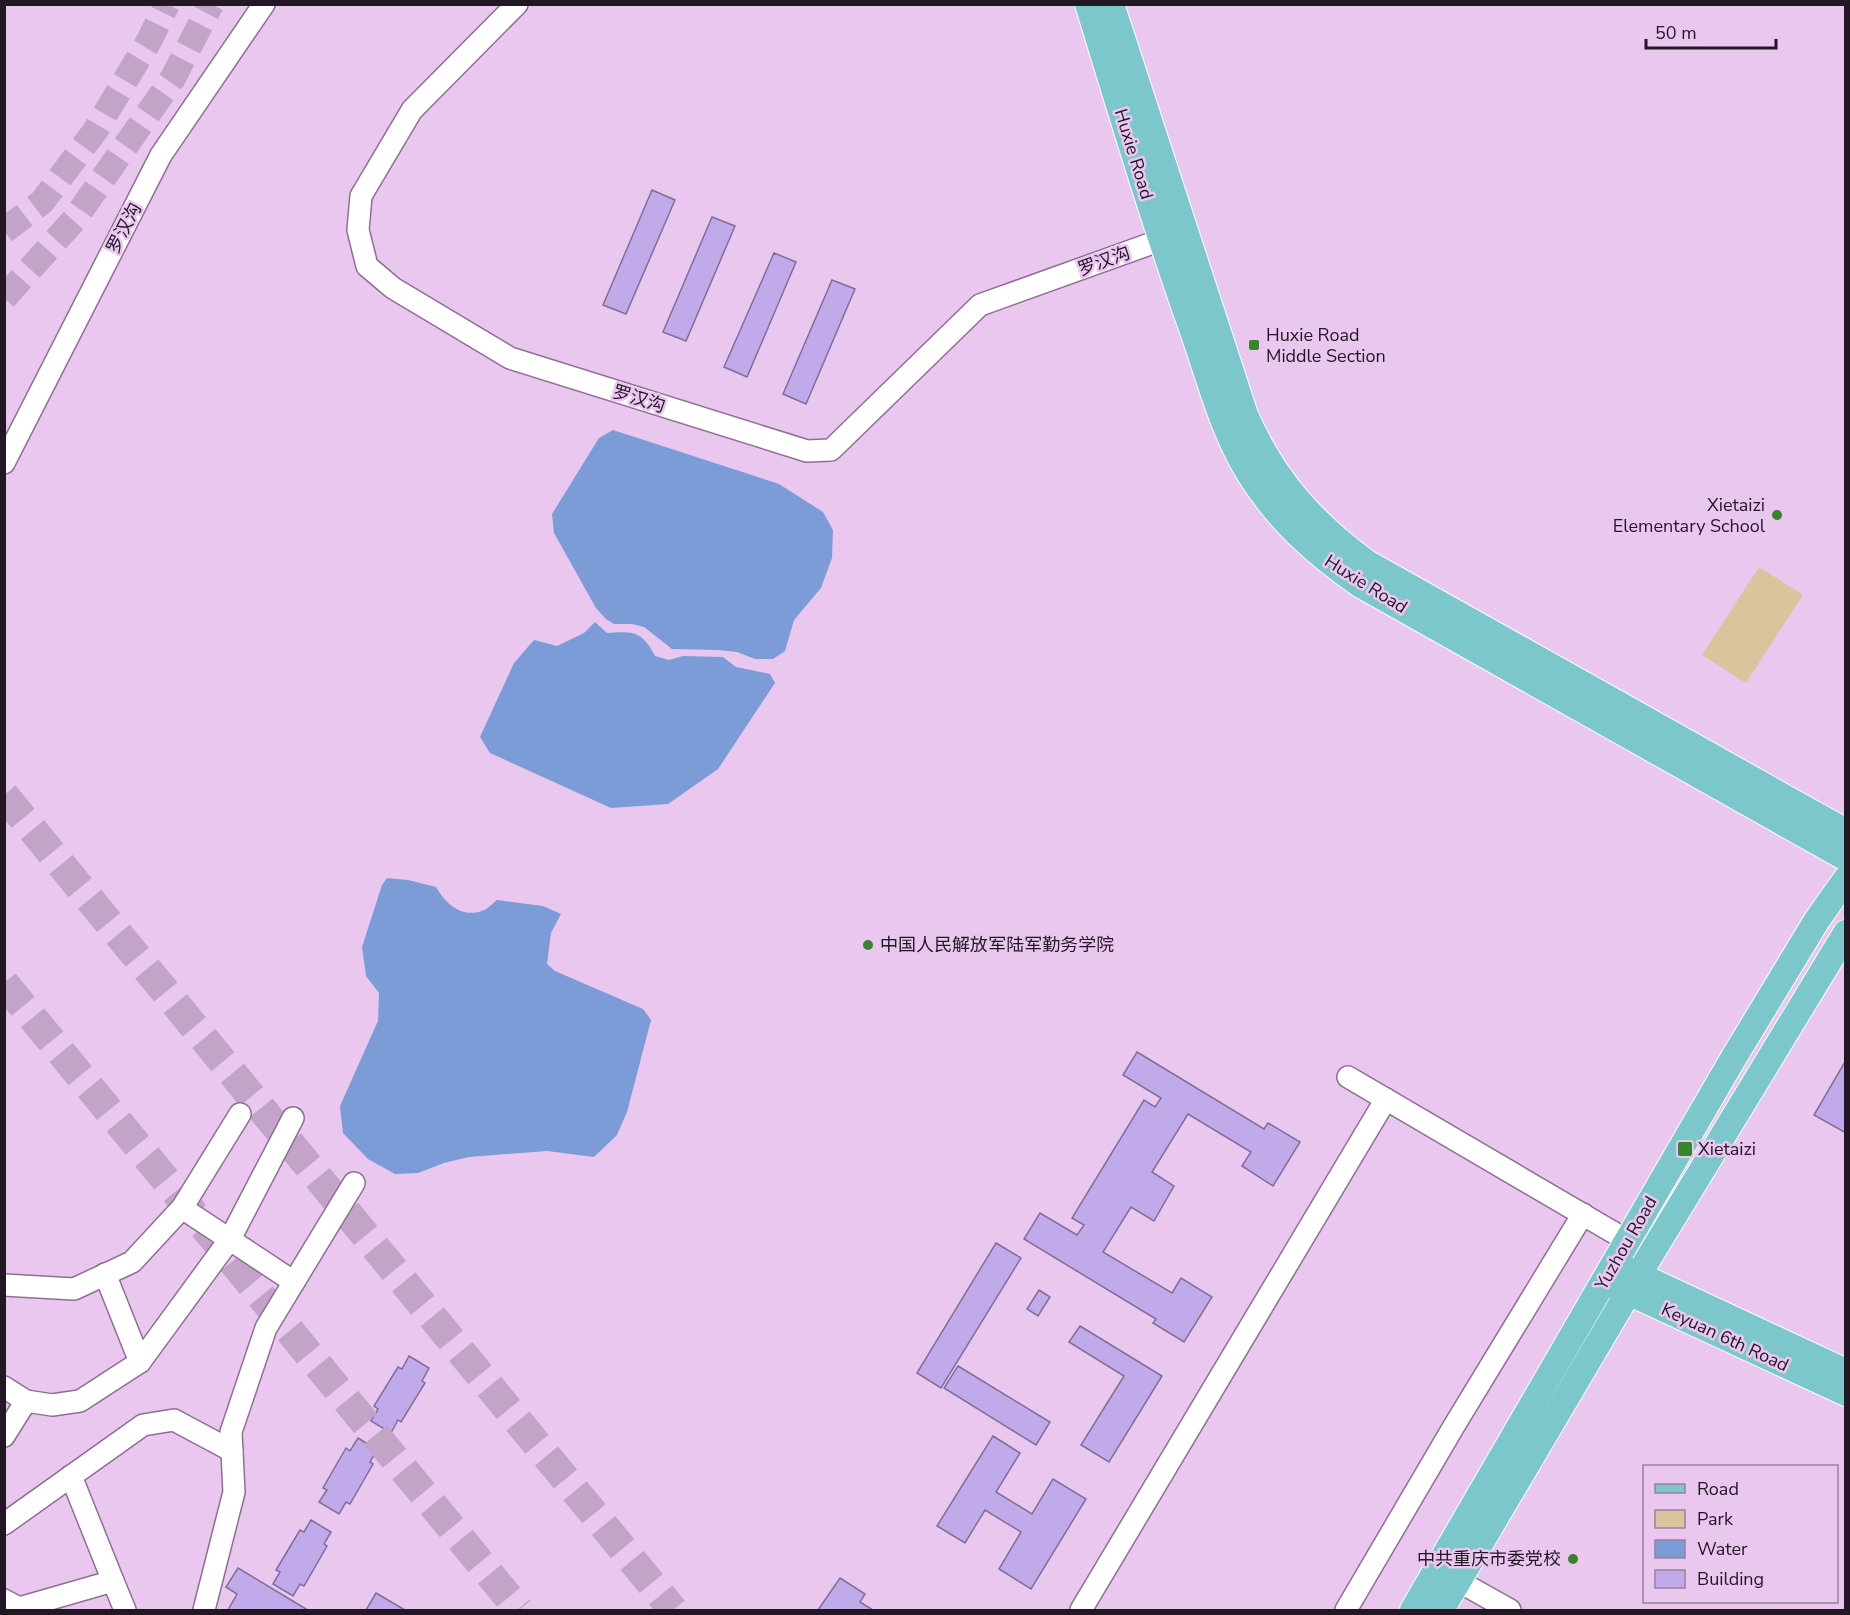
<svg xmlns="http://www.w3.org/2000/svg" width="1850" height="1615" font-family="'Nunito Sans','Noto Sans SC',sans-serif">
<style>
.green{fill:#dbc49d}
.water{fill:#7b9cd6}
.building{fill:#c1aaea;stroke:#7e6f99;stroke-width:1.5}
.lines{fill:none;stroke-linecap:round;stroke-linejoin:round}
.major-tunnel{stroke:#c1a4c7;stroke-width:26;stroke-dasharray:26 13;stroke-linecap:butt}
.highway-tunnel{stroke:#c1a4c7;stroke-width:30;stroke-dasharray:30 15;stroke-linecap:butt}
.minor-casing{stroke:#8e6f93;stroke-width:24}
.major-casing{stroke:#fff;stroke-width:28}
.minor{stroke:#fff;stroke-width:21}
.major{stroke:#7cc7cb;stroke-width:26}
.poi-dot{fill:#38832b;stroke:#e9c7ef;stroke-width:2}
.labels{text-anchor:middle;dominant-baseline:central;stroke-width:5;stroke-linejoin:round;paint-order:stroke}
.street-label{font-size:18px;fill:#231726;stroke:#e9c7ef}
.poi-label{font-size:18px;fill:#231726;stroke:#e9c7ef;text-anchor:start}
</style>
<rect width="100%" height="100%" fill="#e9c7ef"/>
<path class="green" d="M1759 567 1803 595 1746 683 1702 655Z"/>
<g class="water">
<path d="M613 430 779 484 823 512 833 530 832 558 821 588 794 620 785 651 773 659H755L737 652 718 650 672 649 644 627 632 624H614L606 619 596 608 554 533 552 514 599 438Z"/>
<path d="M595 622 607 633C634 631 642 631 655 656L669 660 683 656 723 657 736 667 770 674 775 683 718 769 668 804 611 808 490 753 480 737 514 663 534 640 557 646 584 633Z"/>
<path d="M387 878 408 880 436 887C446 904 461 918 482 911 487 910 493 903 497 900L543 906 561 914 551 933 547 964 555 971 643 1009 651 1020 627 1112 617 1135 594 1157 547 1151 469 1157 444 1163 418 1173 395 1174 368 1159 343 1133 340 1106 378 1021 379 993 366 976 362 947 382 885Z"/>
</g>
<g class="building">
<path d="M652 190 675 200 626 314 603 305Z"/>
<path d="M712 217 735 226 686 341 663 332Z"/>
<path d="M774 253 796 262 747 377 724 367Z"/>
<path d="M832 280 855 289 806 404 783 394Z"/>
<path d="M1137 1052 1264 1129 1268 1123 1300 1142 1273 1186 1242 1166 1251 1152 1188 1114 1152 1172 1174 1186 1154 1221 1131 1207 1103 1252 1172 1293 1181 1278 1212 1297 1184 1342 1153 1323 1156 1319 1024 1239 1040 1213 1077 1235 1084 1225 1072 1218 1144 1100 1155 1107 1161 1098 1123 1075Z"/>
<path d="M1846 1060V1133L1814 1115Z"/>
<path d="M996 1243 1021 1258 941 1388 917 1373Z"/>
<path d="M1039 1290 1050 1297 1038 1316 1027 1309Z"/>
<path d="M1080 1326 1162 1376 1109 1462 1081 1445 1124 1376 1069 1342Z"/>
<path d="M409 1356 429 1368 422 1381 425 1383 401 1422 398 1420 391 1433 371 1421 378 1409 374 1406 398 1367 402 1369Z"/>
<path d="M958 1366 1050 1422 1036 1445 944 1388Z"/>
<path d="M993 1436 1020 1453 996 1492 1032 1514 1053 1479 1086 1499 1031 1589 999 1569 1021 1532 985 1510 965 1543 937 1526Z"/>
<path d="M358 1438 377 1450 370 1462 373 1464 350 1504 346 1502 339 1514 319 1502 327 1490 323 1488 346 1448 350 1451Z"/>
<path d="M311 1520 331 1532 324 1544 327 1546 304 1586 300 1584 293 1596 273 1584 280 1572 276 1570 300 1530 304 1532Z"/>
<path d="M238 1568 306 1609 305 1610H228L237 1594 226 1587Z"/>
<path d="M840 1578 865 1594 860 1602 873 1610H818Z"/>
<path d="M376 1593 405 1610H366Z"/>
</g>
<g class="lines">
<g class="major-tunnel">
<path d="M4 231 42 202 95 131 150 39 167 4"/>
<path d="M4 298 74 220 173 78 211 4"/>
</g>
<g class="highway-tunnel">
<path d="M4 795 673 1610"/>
<path d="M4 983 519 1610"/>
</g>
<defs>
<g id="minor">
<path d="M517 4 412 110 361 196 358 230 367 266 393 288 510 358 807 451 831 450 980 305 1175 235"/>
<path d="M4 463 161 155 264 4"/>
<path d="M1348 1077 1640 1248"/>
<path d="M182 1208 294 1282"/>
<path d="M105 1274 140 1362"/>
<path d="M4 1285 74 1289 132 1262 182 1208 240 1114"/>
<path d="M4 1387 26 1401 52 1405 80 1401 140 1362 230 1239 293 1118"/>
<path d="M4 1436 26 1401"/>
<path d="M71 1476 113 1581"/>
<path d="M4 1524 143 1425 174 1420 232 1451"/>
<path d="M1458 1581 1510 1610"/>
<path d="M4 1600 19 1608 113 1581 125 1610"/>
<path d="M204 1610 234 1492 231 1432 266 1328 354 1183"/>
<path d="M1081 1610 1386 1099"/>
<path d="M1346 1610 1454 1426 1583 1214"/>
</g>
<g id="major">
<path d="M1088 4C1122 115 1155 225 1194 334 1210 380 1223 431 1249 473 1278 520 1316 554 1361 585L1846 858"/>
<path d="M1111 4 1245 415C1273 479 1311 522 1367 563L1846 832"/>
<path d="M1623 1268 1846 1372"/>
<path d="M1613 1285 1846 1393"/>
<path d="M1413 1610 1734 1057 1817 920 1846 879"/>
<path d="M1441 1610 1651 1254 1846 933"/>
</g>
</defs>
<use href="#minor" class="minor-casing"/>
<use href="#major" class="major-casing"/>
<use href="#minor" class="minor"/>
<use href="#major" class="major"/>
</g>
<g class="poi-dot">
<rect x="1248" y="339" width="12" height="12" rx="3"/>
<circle cx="1777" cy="515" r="6"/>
<circle cx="868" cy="945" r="6"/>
<rect x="1677" y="1141" width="16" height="16" rx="3"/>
<circle cx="1573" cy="1559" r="6"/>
</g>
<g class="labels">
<g class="street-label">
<text transform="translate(1134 154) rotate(73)">Huxie Road</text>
<text transform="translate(124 228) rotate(-63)">罗汉沟</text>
<text transform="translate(1104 261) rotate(-20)">罗汉沟</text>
<text transform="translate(639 399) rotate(17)">罗汉沟</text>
<text transform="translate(1366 584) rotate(32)">Huxie Road</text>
<text transform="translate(1626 1243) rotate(-60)">Yuzhou Road</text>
<text transform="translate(1725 1337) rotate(25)">Keyuan 6th Road</text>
</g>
<g class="poi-label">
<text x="1266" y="335">Huxie Road<tspan x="1266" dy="21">Middle Section</tspan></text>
<text x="1765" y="505" text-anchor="end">Xietaizi<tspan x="1765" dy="21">Elementary School</tspan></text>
<text x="880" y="945">中国人民解放军陆军勤务学院</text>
<text x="1698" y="1149">Xietaizi</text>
<text x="1561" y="1559" text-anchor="end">中共重庆市委党校</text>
</g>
</g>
<rect width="1850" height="1615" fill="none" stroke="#231726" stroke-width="12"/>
<rect x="1643" y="1465" width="195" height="138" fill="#e9c7ef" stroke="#9a819f" stroke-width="1.5"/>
<rect x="1655" y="1484" width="30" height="9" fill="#7cc7cb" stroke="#9a819f" stroke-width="1.5"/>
<text x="1697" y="1495" font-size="18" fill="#231726">Road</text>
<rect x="1655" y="1510" width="30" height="18" fill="#dbc49d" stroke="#9a819f" stroke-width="1.5"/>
<text x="1697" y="1525" font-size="18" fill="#231726">Park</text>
<rect x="1655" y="1540" width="30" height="18" fill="#7b9cd6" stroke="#9a819f" stroke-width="1.5"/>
<text x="1697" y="1555" font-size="18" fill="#231726">Water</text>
<rect x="1655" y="1570" width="30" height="18" fill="#c1aaea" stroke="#9a819f" stroke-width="1.5"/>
<text x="1697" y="1585" font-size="18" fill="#231726">Building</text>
<path d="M1646 39v9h130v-9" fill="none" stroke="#231726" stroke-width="3"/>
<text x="1655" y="39" font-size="18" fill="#231726" stroke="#e9c7ef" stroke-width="4.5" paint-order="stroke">50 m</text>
</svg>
